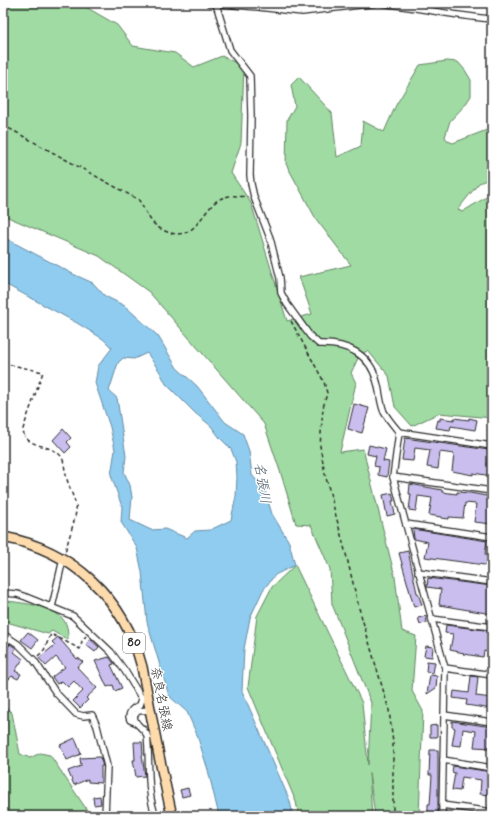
<svg xmlns="http://www.w3.org/2000/svg" width="495" height="819" font-family="Mynerve,'Klee One',sans-serif">
<style>
.green{fill:#9fdba2;stroke:#658366}
.water{fill:#8fccf0;stroke:#678ca1;fill-rule:evenodd}
.building{fill:#cabeef;stroke:#2b2b2b}
.lines{fill:none;stroke-linecap:round;stroke-linejoin:round}
.lane-casing{stroke:#2b2b2b;stroke-width:5.5}
.street-casing{stroke:#2b2b2b;stroke-width:8}
.primary-casing{stroke:#2b2b2b;stroke-width:12}
.path{stroke:#2b2b2b;stroke-width:1.5;stroke-dasharray:4 3;stroke-linecap:butt}
.lane{stroke:#fff;stroke-width:2.5}
.street{stroke:#fff;stroke-width:5.5}
.primary{stroke:#fedbac;stroke-width:9}
.labels{text-anchor:middle;dominant-baseline:central;stroke-width:3;stroke-linejoin:round;paint-order:stroke}
.shield{fill:#fff;stroke:#6b6b6b;stroke-width:1}
.shield-label{font-size:12px;font-weight:bold;fill:#2b2b2b}
.street-label{font-size:13px;fill:#2b2b2b;stroke:#fff}
.water-label{font-size:14px;font-style:italic;fill:#495b66;stroke:#fff}
</style>
<rect width="100%" height="100%" fill="#fff"/>
<filter id="ink" filterUnits="userSpaceOnUse"><feTurbulence type="fractalNoise" baseFrequency=".025" numOctaves="2"/><feDisplacementMap in="SourceGraphic" scale="8" xChannelSelector="R" yChannelSelector="G"/><feConvolveMatrix kernelMatrix="1 2 1 2 8 2 1 2 1" color-interpolation-filters="sRGB"/></filter>
<g filter="url(#ink)">
<g class="green">
<path d="M3 3H79L117 25 133 46 175 53 194 67 222 56 244 67 241 143 231 173 251 203 287 321 312 314 299 277 351 265 316 219 286 164 287 120 295 106 291 85 299 77 332 113 337 157 361 146 363 121 384 132 396 105 420 65 447 61 458 62 465 70 471 80V96L465 105 450 121 445 137 448 141 453 143 492 128V176L489 179 479 183 458 209 462 212 488 196 492 200V418L439 413 412 426 395 407 389 376 368 351 360 354 351 373 356 383 340 452 363 449 395 577 402 631 416 636 412 691 423 711 419 816H375L369 773 372 816H299L296 802 248 687 257 616 272 587 295 565 362 703 368 765 371 703 332 604 330 569 311 525 296 524 281 474 264 424 149 292 99 256 3 215Z"/>
<path d="M7 601C23 603 58 606 66 624 68 628 68 635 68 640L52 631 48 634 3 621V603Z"/>
<path d="M3 705 12 713 20 754 30 758 40 753 50 755 91 816H3Z"/>
</g>
<path class="water" d="M3 237 73 274 93 283 105 296 125 306 158 336 177 368 197 386 225 422 243 434 249 451 252 475 265 491 272 514 289 542 295 565 275 575 263 590 250 618 244 649 242 691 290 801 293 816H219L208 770 197 735 187 712 169 696 147 622 142 572 137 548 121 522 122 507 111 475 115 450 110 427 95 383 98 366 112 348 103 339 77 323 3 283ZM147 353 160 372 166 384 195 413 211 426 220 438 231 449 236 462 237 477 236 496 231 520 210 530 195 531 187 538 165 529 151 530 130 520 132 497 130 485 124 472 126 456 117 398 109 391 118 363 123 358 134 359Z"/>
<g class="building">
<path d="M354 404 369 408 362 433 348 429Z"/>
<path d="M440 418 454 420V418L469 420V418L477 420 475 430 451 426 450 430 436 428 438 420 440 421Z"/>
<path d="M63 429 71 438 67 442 71 447 65 453 53 440Z"/>
<path d="M405 438 489 450 487 465 492 466V476L473 473V475L452 471 454 454 440 452 438 469 427 467 430 450 415 448 413 461 402 460Z"/>
<path d="M369 445 386 449 383 461 389 462 387 477 378 475 379 467 374 466 376 456 367 454Z"/>
<path d="M410 484 442 490V492L457 494V492L470 493 492 497V524L474 522 476 504 465 503 463 518 449 517V519L441 518V517L429 515 432 498 418 496 416 511 409 510 411 494H409Z"/>
<path d="M392 493 394 501H392L395 514 387 516 383 495Z"/>
<path d="M413 529 487 541 485 554 492 555V566L425 557 428 542 414 539Z"/>
<path d="M408 551 417 593H418L422 605 414 607 399 553Z"/>
<path d="M428 578 492 586V614L439 605 441 589 427 587Z"/>
<path d="M426 616 427 623 420 624 418 618Z"/>
<path d="M446 625 492 631V653L484 651 483 657 463 654 464 653 450 650 453 634 445 633Z"/>
<path d="M28 632 38 640 32 648 21 640Z"/>
<path d="M58 637 77 659 78 658 83 662 77 667 97 688 86 698 88 700 80 708 73 701 83 691 74 681 68 687 62 681 57 684 52 677 65 667 56 657 46 666 39 658 55 645 52 642Z"/>
<path d="M90 639 99 647 95 652 86 645Z"/>
<path d="M10 644 16 648 14 652 23 659 15 671 21 674 18 679 12 676 7 681 3 677V654Z"/>
<path d="M426 646 433 647 432 657 424 656Z"/>
<path d="M109 657 113 662 114 664 111 665 122 688 115 691 113 685 107 687 95 661Z"/>
<path d="M427 661 435 662 433 673 426 672Z"/>
<path d="M430 675 437 676 436 688 427 694Z"/>
<path d="M471 676 478 677 476 696 492 698V709L466 705 467 700 453 698 454 691 469 693Z"/>
<path d="M452 721 492 727V748L474 747 476 731 463 729 461 746 452 745 455 728 452 727Z"/>
<path d="M437 725V737H430V726Z"/>
<path d="M75 738 81 754 67 760 60 745Z"/>
<path d="M134 742H142L143 755H142L145 776 136 777 133 760H135Z"/>
<path d="M430 750H438V814H428V804H430L432 775H429Z"/>
<path d="M100 757 103 766H101V783L88 782V779L74 785 68 771 81 766 80 758Z"/>
<path d="M453 766 492 772 490 787H492V795L480 794 481 780 462 777 460 791 452 790 455 773 452 772Z"/>
<path d="M188 788 190 795 182 797 180 790Z"/>
<path d="M100 796 101 804 94 805 93 797Z"/>
</g>
<g class="lines">
<defs>
<path id="lane" d="M3 650 10 639"/>
<g id="street">
<path d="M209 3 258 7 302 12 377 3"/>
<path d="M380 3C417 7 454 16 492 19"/>
<path d="M216 4 230 50 250 76 251 116 250 175 251 184 254 197 270 238 280 278 281 293 287 304 310 336 319 344C346 343 370 353 377 382 380 392 380 403 384 412 388 419 394 426 399 432L492 446"/>
<path d="M399 432 393 477 445 668 442 816"/>
<path d="M393 477 492 491"/>
<path d="M406 524 492 537"/>
<path d="M418 572 492 582"/>
<path d="M3 593 17 594 26 597 73 616 111 652 125 671 142 699 140 705C134 708 130 709 129 717L130 720 135 722"/>
<path d="M52 607 63 559"/>
<path d="M432 619 492 627"/>
<path d="M3 634 18 644 34 660 56 693 76 714 83 716 92 715 97 726 107 766 105 816"/>
<path d="M445 668 492 675"/>
<path d="M150 710 138 711 134 716C134 725 143 727 147 735 150 759 146 794 156 816"/>
<path d="M444 715 492 722"/>
<path d="M443 760 492 768"/>
<path d="M442 805 492 812"/>
</g>
<path id="primary" d="M3 537C73 550 124 598 142 667L159 756 172 816"/>
</defs>
<use href="#lane" class="lane-casing"/>
<use href="#street" class="street-casing"/>
<use href="#primary" class="primary-casing"/>
<g class="path">
<path d="M3 125 139 200C142 206 146 213 150 219 159 232 180 240 193 228 202 220 208 207 218 200 228 194 237 196 248 197"/>
<path d="M291 321 324 382 327 393 323 408 320 446 325 474 347 558 359 608 389 710 393 743V816"/>
<path d="M3 363 43 372 23 429C23 448 49 443 60 455 65 460 64 469 66 475 68 485 73 495 76 505 78 514 67 542 65 553"/>
<path d="M38 656 44 650 51 634 80 649 82 641 86 636"/>
</g>
<use href="#lane" class="lane"/>
<use href="#street" class="street"/>
<use href="#primary" class="primary"/>
</g>
</g>
<g class="labels">
<rect class="shield" x="123" y="633" width="22" height="20" rx="3"/>
<g class="shield-label">
<text x="134" y="643">80</text>
</g>
<g class="street-label">
<text transform="translate(161 699) rotate(79)">奈良名張線</text>
</g>
<g class="water-label">
<text transform="translate(262 483) rotate(81)">名張川</text>
</g>
</g>
<rect width="495" height="819" fill="none" stroke="#fff" stroke-width="16"/>
<rect x="8" y="8" width="479" height="803" fill="none" stroke="#2b2b2b" stroke-width="1.5" filter="url(#ink)"/>
</svg>
